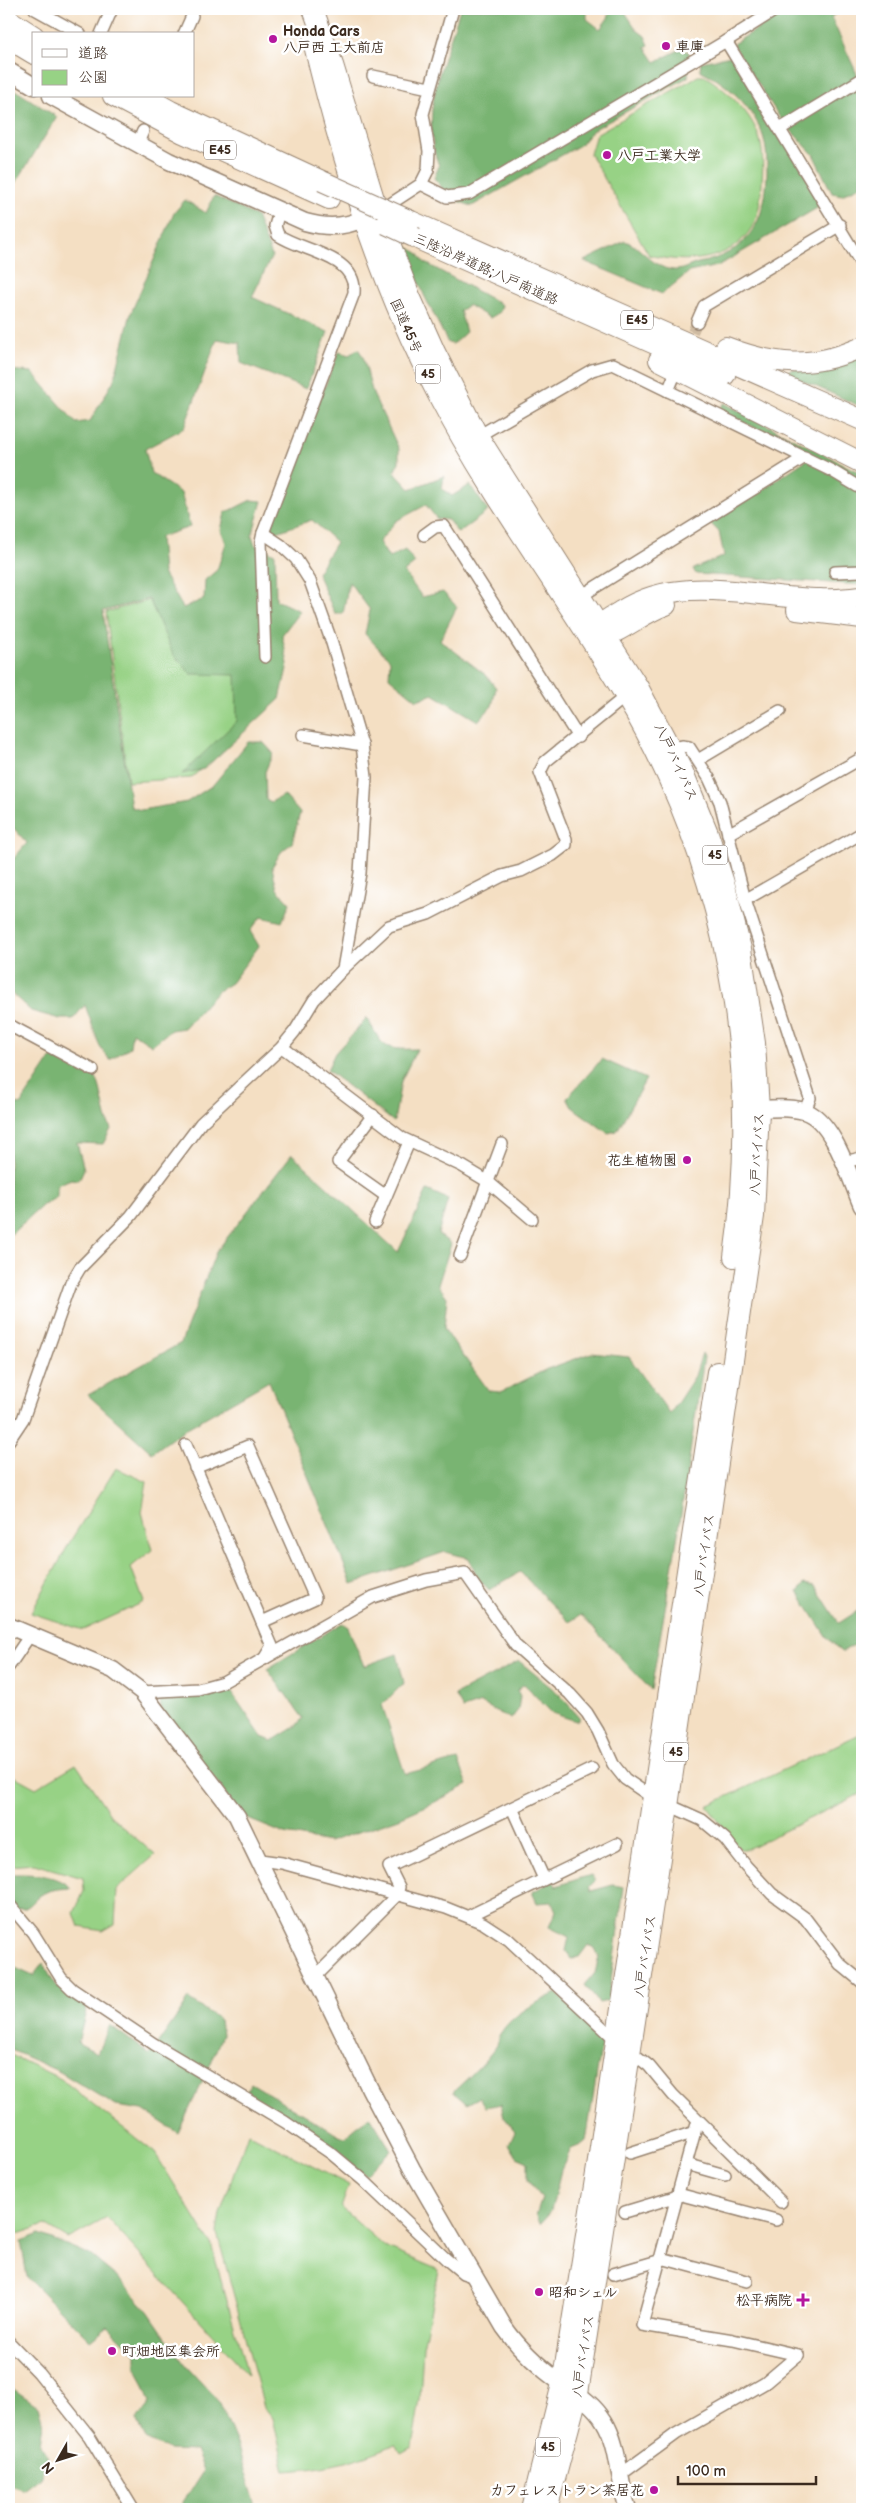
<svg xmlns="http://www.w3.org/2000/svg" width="871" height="2518" font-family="'Balsamiq Sans','Klee One',sans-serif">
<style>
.green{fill:#97d285;stroke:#697e52}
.forest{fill:#79b472;stroke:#5a6f48}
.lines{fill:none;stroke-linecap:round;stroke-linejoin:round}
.street-tunnel{stroke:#cfbba2;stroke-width:11;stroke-dasharray:11 5.5;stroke-linecap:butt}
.street-casing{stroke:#988470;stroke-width:14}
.secondary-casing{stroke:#988470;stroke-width:19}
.highway-casing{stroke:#988470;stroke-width:22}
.street{stroke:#fff;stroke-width:11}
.secondary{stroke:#fff;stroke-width:16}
.highway{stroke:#fff;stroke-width:20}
.highway-bridge-casing{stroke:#988470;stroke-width:22;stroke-linecap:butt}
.highway-bridge{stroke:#fff;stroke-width:20}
.poi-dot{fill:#b5179e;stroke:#fff;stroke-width:2}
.labels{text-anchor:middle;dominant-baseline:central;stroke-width:5;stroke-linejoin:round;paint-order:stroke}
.shield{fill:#fff;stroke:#766a62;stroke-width:1}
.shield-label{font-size:12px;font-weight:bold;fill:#3b2a1e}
.poi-label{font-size:14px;font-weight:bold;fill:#3b2a1e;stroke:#fff;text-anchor:start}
.street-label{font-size:14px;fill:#3b2a1e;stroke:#fff}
</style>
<rect width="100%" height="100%" fill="#fff"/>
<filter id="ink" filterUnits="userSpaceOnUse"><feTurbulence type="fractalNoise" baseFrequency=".02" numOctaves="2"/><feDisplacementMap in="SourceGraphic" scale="10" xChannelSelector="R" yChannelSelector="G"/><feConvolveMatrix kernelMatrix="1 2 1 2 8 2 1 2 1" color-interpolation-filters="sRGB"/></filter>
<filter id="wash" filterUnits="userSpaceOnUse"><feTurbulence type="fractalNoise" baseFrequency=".0096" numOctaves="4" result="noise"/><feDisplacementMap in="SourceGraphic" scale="20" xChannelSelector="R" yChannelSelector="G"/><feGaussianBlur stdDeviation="1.12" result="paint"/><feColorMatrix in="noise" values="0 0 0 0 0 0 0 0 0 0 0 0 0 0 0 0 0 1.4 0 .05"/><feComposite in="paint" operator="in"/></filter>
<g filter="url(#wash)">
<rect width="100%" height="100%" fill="#f4dfc3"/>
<g class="green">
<path d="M698 76H705C726 90 749 110 758 134 764 150 763 167 762 183 761 197 759 215 752 227 731 263 684 264 649 255L590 154 596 134Z"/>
<path d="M158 598 254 649V717L226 747 191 778 128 782 106 612Z"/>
<path d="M116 1468 147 1482 142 1512 152 1550 131 1567 144 1602 83 1630 31 1613 71 1540Z"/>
<path d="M862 1733V1793L747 1849H740L707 1806Z"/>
<path d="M76 1764 112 1817 155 1855 117 1889 115 1924 103 1931 79 1927 74 1913 84 1891 83 1878 34 1864 9 1866V1782L14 1776 36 1788Z"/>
<path d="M9 2054 61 2079 155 2153 211 2244 248 2375 107 2218 68 2239 45 2225 9 2237Z"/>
<path d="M248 2133 349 2185 341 2208 385 2247 439 2270 423 2347 420 2400 412 2447 401 2453 396 2444C356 2461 329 2468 285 2471L273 2418 264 2407 217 2233 220 2213Z"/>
</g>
<g class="forest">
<path d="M460 9H587V19L600 29 608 18 611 9H623L637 30 645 36 649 45 645 47 655 62 681 49 689 52 688 77 593 130 580 145 472 206 451 199 434 178 439 166C418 114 445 59 460 9Z"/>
<path d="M790 9H843L831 17 862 85V185L842 195 832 193 813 154 782 121 733 44Z"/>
<path d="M731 56 824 204 718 266 689 272 662 294 584 261 625 241C643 247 652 268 673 270 682 271 690 265 698 263 747 254 766 222 767 174 767 158 767 142 759 126 747 101 724 82 700 70L701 62Z"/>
<path d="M9 86 57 117 9 194Z"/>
<path d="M214 196 256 216 272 256 252 297 328 332 306 389 241 363 240 343 217 339 184 428 145 449 151 473 181 493 190 527 160 537 163 573 183 608 204 599 205 580 217 570 226 543 221 530 225 513 251 500 262 501 252 536 255 545 275 554 276 600 300 611 282 635 288 664 280 699 204 769 182 774 237 721 236 675 191 674 173 654 149 599 103 611 131 807 141 810 187 802 213 785 248 742H263L273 753 265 772 266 799 271 802 284 795 300 813 292 843 281 852 272 867 277 889 290 903 282 922 261 917 250 931 259 946 231 983 218 991 184 1028 171 1030 152 1045 132 1032 130 1047 110 1060 100 1047 85 1005 73 1019H60L31 1011 9 991V864L27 843 9 823V370L32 372 76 423 90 421 114 380 131 313 174 213 185 200 206 213Z"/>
<path d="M405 246 418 253 424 262 502 305 500 312 490 318 468 305 460 311 466 332 453 344 448 343 424 295Z"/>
<path d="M358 349 363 356 373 394 399 449V462L394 472 410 489 444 476 442 489 452 496 470 485 488 511 458 533 448 520 437 519 426 505 396 521 379 542 389 558 405 550 415 563 404 572 422 597 443 592 457 607 440 640 487 676 496 688 492 706 478 721 433 694 417 700 389 677 390 660 365 634 370 610 349 582 343 614H335L317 573 336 542 312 520 277 532 268 526 339 352 349 355Z"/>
<path d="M862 355V407L790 375V370Z"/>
<path d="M724 403 862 474V585L696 574 693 569 724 556 719 532 711 524 812 456 719 410Z"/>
<path d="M367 1018C384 1048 382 1050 417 1049L401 1081 394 1122 327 1070 335 1053Z"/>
<path d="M52 1057 96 1077C104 1094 102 1112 111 1129L103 1144 77 1143 84 1169 79 1180 71 1179 57 1185V1197L43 1205 9 1236V1102L20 1105Z"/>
<path d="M602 1059 646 1079 617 1131 608 1133 572 1107 567 1098Z"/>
<path d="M292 1154 398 1252 427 1190 448 1199 438 1234 451 1244 438 1285 447 1297 444 1329 489 1391 501 1392 547 1369 592 1353 629 1357 670 1414 695 1376 702 1353 704 1357 679 1528 651 1690 581 1615 569 1622 520 1572 489 1590 478 1578 469 1558 445 1552 352 1584 269 1381 182 1431 152 1453 88 1395 181 1343 216 1252Z"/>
<path d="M804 1584 815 1586 839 1623 862 1608V1641L841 1652 826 1636 798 1592Z"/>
<path d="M342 1623 348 1627 364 1666 397 1654 404 1683 382 1705 405 1774 458 1760 468 1785 433 1803 399 1818 329 1842 285 1834 243 1817 161 1708 160 1700C182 1693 207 1695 230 1690L262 1737 272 1741 296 1726 303 1718 267 1669Z"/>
<path d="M519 1661 559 1694 580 1718 576 1721 552 1713 524 1684 517 1690 520 1696 518 1710 511 1719 481 1703 463 1709 455 1695Z"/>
<path d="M9 1874C30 1874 54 1873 71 1888 57 1889 46 1889 36 1899 31 1904 30 1906 23 1909L20 1908 9 1917Z"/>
<path d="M591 1875 595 1881 589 1887 591 1891 613 1885 624 1887 608 2001 599 2003 585 1985 595 1973 599 1957 595 1948 588 1945 579 1957 571 1958 566 1951 569 1937 549 1927 556 1911 552 1902 537 1903 532 1892 553 1881 556 1886Z"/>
<path d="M43 1963 55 1985 87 2007 78 2043 97 2053 110 2025 150 2055 189 1999 220 2020 222 2035 211 2063 178 2133 143 2110 116 2106 60 2072 9 2049V1965L33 1976Z"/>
<path d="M556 1993 603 2035 586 2141 581 2145 571 2149 561 2170 551 2211 539 2224 536 2216 542 2198 528 2181V2162L517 2157 509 2144 515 2131 504 2117 501 2104 486 2107 480 2097 467 2104 453 2092C468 2078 483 2064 495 2048 499 2044 497 2038 500 2034 512 2014 536 2003 556 1993Z"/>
<path d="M251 2083 336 2134 345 2137 370 2116 391 2150 366 2175 244 2095Z"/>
<path d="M40 2234 90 2255 119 2279 148 2311 185 2365 220 2403 237 2444 257 2509H184L183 2502 204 2470 196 2451 169 2450 146 2439 137 2420 150 2403 136 2366V2354L108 2326 90 2340 27 2277 21 2241Z"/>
<path d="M9 2386 38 2406 43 2424 40 2444 48 2457 40 2477 23 2490 9 2484Z"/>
</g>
</g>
<g filter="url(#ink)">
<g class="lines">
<path class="street-tunnel" d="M686 347 697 322"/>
<defs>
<g id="street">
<path d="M35 9 80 34"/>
<path d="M101 34 112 9"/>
<path d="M184 34 192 16"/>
<path d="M726 41 862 265"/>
<path d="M373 76 429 88"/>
<path d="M780 129 862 79"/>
<path d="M137 145 143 131"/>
<path d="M421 184 447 197 469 194 726 41 777 9"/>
<path d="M381 210 421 184 428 170 429 151 423 114 453 9"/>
<path d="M697 322 704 306 840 225"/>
<path d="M668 391 673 379"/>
<path d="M478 436 592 370 613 364 832 471 862 489"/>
<path d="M424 535 435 527 444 526 578 737"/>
<path d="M835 572 862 571"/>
<path d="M581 596 805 457"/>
<path d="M265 657 261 542 263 533 354 293C357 255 303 252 278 235L275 226 279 212"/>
<path d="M303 735 362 745"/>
<path d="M673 750 682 746 689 747 709 778 720 802 745 900 810 1098 805 1111"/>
<path d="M698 760 780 711"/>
<path d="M728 834 862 758"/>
<path d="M745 900 862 833"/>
<path d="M343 969 389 926 428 914 502 876 521 871 553 855 566 845V839L540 772 545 762 626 696"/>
<path d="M9 1025 93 1070"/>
<path d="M282 1047 402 1138 462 1166 487 1181 532 1219"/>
<path d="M373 1115 338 1162 386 1196"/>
<path d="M843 1162 862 1158"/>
<path d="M375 1222 409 1142"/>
<path d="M460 1256 502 1144"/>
<path d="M9 1440 23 1419 71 1283 80 1268 131 1216 201 1123 282 1047 295 1031 314 1000 343 969 360 873 366 777 362 745 332 643 310 581 296 559 281 545 263 533"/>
<path d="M186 1445 272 1646 264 1659"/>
<path d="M195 1468 248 1446 315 1598 262 1622"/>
<path d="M9 1666 30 1635"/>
<path d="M142 1692 198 1689 223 1682 373 1597 426 1580 465 1573 516 1646 570 1694 587 1713 598 1731 613 1764 625 1779 653 1798 702 1820 725 1839 746 1866 772 1894 805 1918 840 1964 862 1982"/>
<path d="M512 1808 544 1879"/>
<path d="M260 1860 282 1863 446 1908 483 1923 509 1940 616 2040"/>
<path d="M9 1904 33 1933 61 1978 72 1989 154 2044 285 2122 332 2154 362 2179 446 2259 463 2273 475 2277"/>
<path d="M469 1916 617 1844"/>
<path d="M316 1976 397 1895 399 1887 389 1867 592 1769"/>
<path d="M630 2051 649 2066 673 2095 781 2202"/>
<path d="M698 2120 642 2325 733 2340 798 2355"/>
<path d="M630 2153 695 2132"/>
<path d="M686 2164 725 2175"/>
<path d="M678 2194 776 2220"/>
<path d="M625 2212 678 2196"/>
<path d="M613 2274 665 2259 747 2281"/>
<path d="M9 2342 39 2373 89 2436 133 2509"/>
<path d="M620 2475 676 2434 765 2383 798 2355"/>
</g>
<g id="secondary">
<path d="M9 71 34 86"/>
<path d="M51 96 169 161 305 222C330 229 350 227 373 214"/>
<path d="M747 1110C765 1109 787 1106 804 1111 834 1120 850 1179 862 1206"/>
<path d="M9 1626 113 1670 142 1692 237 1816 370 2089 412 2169 504 2327C520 2350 539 2367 561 2383 577 2394 593 2403 604 2421 620 2447 618 2481 628 2509"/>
</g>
<g id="highway">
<path d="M313 9 333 65 378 212 410 296 435 352 478 436 638 687 683 772 708 833 725 886 741 949 755 1043 759 1110 754 1216 668 1806 578 2393 547 2509"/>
<path d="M9 20 34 36"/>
<path d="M9 39 34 54"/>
<path d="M313 41C342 163 380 284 438 395 493 501 566 595 626 697 726 866 762 1063 734 1257"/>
<path d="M113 96 183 133 329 199"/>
<path d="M144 96 171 111 322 181"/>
<path d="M411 221 862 420"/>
<path d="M420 240 725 375"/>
<path d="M726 347C775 366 813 369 862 347"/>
<path d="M659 360 862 463"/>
<path d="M797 610 862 618"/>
<path d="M592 635C600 623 609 618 621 611 682 572 753 598 820 599 834 600 848 598 862 597"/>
<path d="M594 639C620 635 641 613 666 605"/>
<path d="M531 2509 562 2384 598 2161 717 1372"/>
</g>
</defs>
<use href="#street" class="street-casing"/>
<use href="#secondary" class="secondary-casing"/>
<use href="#highway" class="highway-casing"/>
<use href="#street" class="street"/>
<use href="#secondary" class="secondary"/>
<use href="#highway" class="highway"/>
<defs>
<g id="highway-bridge">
<path d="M322 181 411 221"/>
<path d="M386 224 416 238"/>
</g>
</defs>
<use href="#highway-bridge" class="highway-bridge-casing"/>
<use href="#highway-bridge" class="highway-bridge"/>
</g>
</g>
<g class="poi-dot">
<circle cx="273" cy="39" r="5"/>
<circle cx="666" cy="46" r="5"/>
<circle cx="607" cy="155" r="5"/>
<circle cx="687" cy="1160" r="5"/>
<circle cx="539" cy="2292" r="5"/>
<path d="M800.5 2292.5h5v5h5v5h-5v5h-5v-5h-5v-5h5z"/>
<circle cx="112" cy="2351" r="5"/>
<circle cx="654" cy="2490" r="5"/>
</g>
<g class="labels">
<g class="shield">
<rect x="204" y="140.5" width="32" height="19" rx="4"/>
<rect x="621" y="310.5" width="32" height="19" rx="4"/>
<rect x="415.5" y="364.5" width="25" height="19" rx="4"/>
<rect x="702.5" y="845.5" width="25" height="19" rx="4"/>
<rect x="663.5" y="1742.5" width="25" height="19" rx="4"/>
<rect x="535.5" y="2437.5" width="25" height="19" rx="4"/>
</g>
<g class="shield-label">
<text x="220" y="150">E45</text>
<text x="637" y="320">E45</text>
<text x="428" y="374">45</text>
<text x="715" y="855">45</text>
<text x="676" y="1752">45</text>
<text x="548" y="2447">45</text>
</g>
<g class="poi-label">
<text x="283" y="31">Honda Cars<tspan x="283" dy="16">八戸西 工大前店</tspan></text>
<text x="676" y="46">車庫</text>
<text x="617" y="155">八戸工業大学</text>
<text x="677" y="1160" text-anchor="end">花生植物園</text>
<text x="549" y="2292">昭和シェル</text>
<text x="792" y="2300" text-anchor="end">松平病院</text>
<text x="122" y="2351">町畑地区集会所</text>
<text x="644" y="2490" text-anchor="end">カフェレストラン茶居花</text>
</g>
<g class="street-label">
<text transform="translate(486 269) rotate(24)">三陸沿岸道路;八戸南道路</text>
<text transform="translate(406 326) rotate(66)">国道45号</text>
<text transform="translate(676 762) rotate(65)">八戸バイパス</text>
<text transform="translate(757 1154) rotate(-87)">八戸バイパス</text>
<text transform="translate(704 1555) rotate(-82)">八戸バイパス</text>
<text transform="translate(645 1956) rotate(-81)">八戸バイパス</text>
<text transform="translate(583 2356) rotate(-81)">八戸バイパス</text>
</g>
</g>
<rect width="871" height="2518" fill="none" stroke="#fff" stroke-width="30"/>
<rect x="32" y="32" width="162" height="65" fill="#ffffff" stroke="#b1aaa5"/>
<rect x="42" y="49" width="25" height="8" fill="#ffffff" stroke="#b1aaa5"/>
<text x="78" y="58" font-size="15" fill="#3b2a1e">道路</text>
<rect x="42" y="70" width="25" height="15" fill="#97d285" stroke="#b1aaa5"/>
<text x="78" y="82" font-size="15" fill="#3b2a1e">公園</text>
<g transform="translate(58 2460) rotate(231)" stroke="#ffffff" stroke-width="4" paint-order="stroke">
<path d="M0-4L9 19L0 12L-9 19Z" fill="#3b2a1e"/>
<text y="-8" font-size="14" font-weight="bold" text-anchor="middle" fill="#3b2a1e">N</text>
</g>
<path d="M678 2476v8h138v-8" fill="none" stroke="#3b2a1e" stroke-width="2.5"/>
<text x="686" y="2476" font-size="15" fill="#3b2a1e" stroke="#ffffff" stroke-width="4" paint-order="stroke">100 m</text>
</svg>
